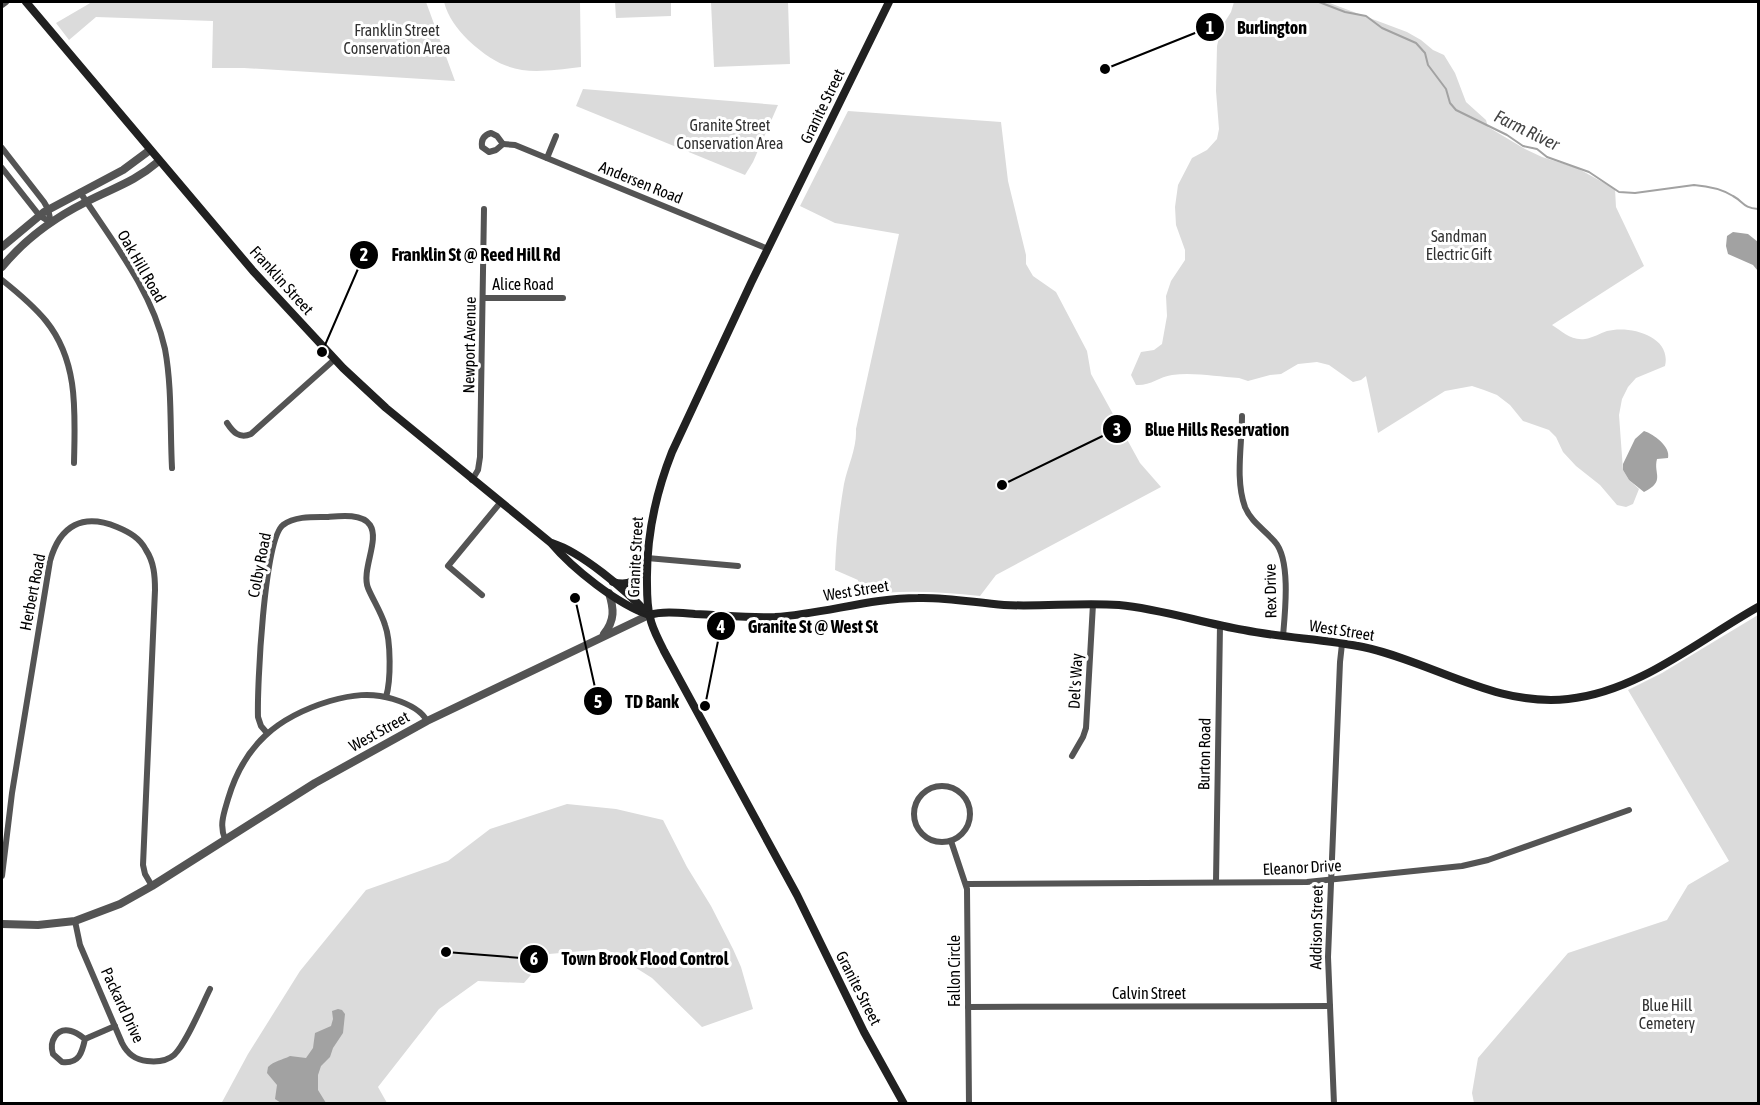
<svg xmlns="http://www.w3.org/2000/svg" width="1760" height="1105" font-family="'Asap Condensed',sans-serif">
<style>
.green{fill:#dbdbdb}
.water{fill:#a2a2a2}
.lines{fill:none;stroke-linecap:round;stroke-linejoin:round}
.stream{stroke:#a2a2a2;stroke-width:2}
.minor{stroke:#545454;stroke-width:6}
.tertiary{stroke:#545454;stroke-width:8}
.secondary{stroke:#212121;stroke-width:8}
.labels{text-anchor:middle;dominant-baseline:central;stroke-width:6;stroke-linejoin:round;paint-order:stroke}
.park-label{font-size:16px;fill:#323232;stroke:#fff}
.street-label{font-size:16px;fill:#000;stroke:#fff}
.water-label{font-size:18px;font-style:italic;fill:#434343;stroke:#fff}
.leader{fill:none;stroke:#000;stroke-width:2}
.callout-dot{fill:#000;stroke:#fff;stroke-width:2}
.mark-label{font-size:18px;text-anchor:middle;font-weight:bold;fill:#fff}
.callout-label{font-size:18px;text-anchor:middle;font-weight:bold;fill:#000;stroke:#fff;stroke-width:6;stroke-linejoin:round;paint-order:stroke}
</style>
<rect width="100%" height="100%" fill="#fff"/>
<g class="green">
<path d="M92 2H426L455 81 244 68H212L213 21 96 17 69 40 56 23Z"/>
<path d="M444 2H580L581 67C530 73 508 77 468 40 457 29 448 17 444 2Z"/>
<path d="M615 2H671V16L616 18Z"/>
<path d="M711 2H788L790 64 714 67Z"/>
<path d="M1234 2H1327L1407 32 1421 40 1433 50 1444 55 1455 73 1466 102 1486 120 1488 127 1525 149 1542 157 1577 168 1615 189 1616 207 1644 266 1552 325C1562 331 1571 341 1585 339 1593 338 1600 333 1607 331 1630 325 1672 336 1665 366L1636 378 1628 387 1622 399 1619 415 1623 470 1629 480 1639 489 1633 504 1626 507 1617 505 1600 485 1576 466 1563 452 1556 437 1549 430 1523 421 1510 405 1497 395 1484 390 1472 386 1445 391 1378 433 1366 376 1361 380 1353 382 1329 365 1317 362 1298 364 1281 374 1270 375 1248 381 1239 378C1218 377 1194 372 1172 375 1159 377 1150 386 1136 385L1131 375 1141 352 1154 350 1162 344 1167 316 1166 296 1171 281 1185 260V250L1176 225 1175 207 1178 185 1192 158 1207 150 1217 139 1219 129 1216 91 1217 46 1221 28 1231 12Z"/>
<path d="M583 89 778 105 753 162 745 175 576 106Z"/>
<path d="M848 111 1001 122 1008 181 1026 255V264L1033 276 1056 292 1087 351 1091 374 1140 463 1161 487 996 575 980 596C939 592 901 589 859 596L858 580 835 570C836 541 839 513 844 484 848 465 857 448 856 429L899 234 835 223 800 206Z"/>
<path d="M1758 615V1103H1474L1472 1093 1478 1058 1568 953 1667 920 1688 885 1729 861 1628 690 1662 673Z"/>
<path d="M567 804 616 809 663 820 687 867 711 906 733 949 741 967 753 1009 702 1027 652 978 606 949 549 954 524 983 478 981 439 1009 378 1087 387 1103 221 1104 248 1054 300 971 366 890 448 861 490 829Z"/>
</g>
<g class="water">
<path d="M1733 232 1748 234 1758 242V271L1753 265 1728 254 1726 246 1727 236Z"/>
<path d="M1644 431C1654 434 1671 447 1668 458L1657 459C1653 474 1666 481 1644 492L1629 480 1623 470V464L1635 439Z"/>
<path d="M338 1009 342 1010 345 1014 343 1033 333 1048 330 1057 321 1066 318 1075V1090L326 1103H281L275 1099 277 1085 267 1073 268 1067C274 1061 282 1060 290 1056L306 1058 313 1048 315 1033 331 1026 333 1019 332 1011Z"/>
</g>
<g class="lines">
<path class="stream" d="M1319 2 1345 12 1366 16 1382 28 1416 43 1425 53 1428 65 1446 89 1450 103 1456 110 1507 135 1523 146 1537 149 1547 157 1589 172 1619 192 1635 193 1694 185C1707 186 1722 189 1733 196 1744 202 1743 208 1758 209"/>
<g class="minor">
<path d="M2 5 6 2"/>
<path d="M491 133 497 136 503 144 496 150 489 152 482 147C481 140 484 135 491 133Z"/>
<path d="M503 144 515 145 768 249"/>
<path d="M2 148 44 202 48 209 51 223"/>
<path d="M547 158 556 136"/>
<path d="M2 168 39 215 51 223"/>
<path d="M80 192C112 241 152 290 165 349 172 387 170 429 172 468"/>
<path d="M2 280C17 292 33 305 46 321 79 362 75 413 74 463"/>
<path d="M483 298H563"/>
<path d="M1242 416C1242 445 1235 480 1245 507 1251 522 1265 530 1275 542 1291 560 1285 613 1283 636"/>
<path d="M227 423C233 432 239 439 251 434L335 359"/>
<path d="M472 480 478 470 480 457 484 209"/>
<path d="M647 558 738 566"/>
<path d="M482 595 448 566 500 503"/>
<path d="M267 733 261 726 258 717C257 688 264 540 283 525 295 516 313 517 327 517 339 516 362 513 370 525 380 540 361 570 368 588 373 600 381 612 385 625 391 641 391 681 386 697"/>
<path d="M1072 756 1083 737 1086 728 1093 604"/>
<circle cx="942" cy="814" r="28"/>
<path d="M225 839C219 825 224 813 228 799 244 745 277 717 330 701 351 695 371 692 393 699 406 703 421 709 427 721"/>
<path d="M951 841 967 889 969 1104"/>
<path d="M2 876 12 793 50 561C60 525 83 513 117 527 129 532 140 538 146 550 154 562 155 576 155 590L143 865 145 874 152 886"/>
<path d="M1216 882 1220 625"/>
<path d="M967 884 1307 882 1462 866 1488 860 1629 810"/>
<path d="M75 921 80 945 122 1043C127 1053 135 1060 147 1061 156 1062 167 1061 174 1055 186 1044 202 1005 210 989"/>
<path d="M968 1007 1330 1006"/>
<path d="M85 1039C82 1053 79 1064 62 1062L53 1054C49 1042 56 1027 71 1031 76 1032 81 1036 85 1039L115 1026"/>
<path d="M1334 1104 1328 957 1340 662 1342 644"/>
</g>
<g class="tertiary">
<path d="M2 247 44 212 123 170 150 150"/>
<path d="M2 267C25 239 54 218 86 202 115 187 133 183 159 161"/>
<path d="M604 634C615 620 614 609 609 593"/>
<path d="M2 924 38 925 75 921 120 904 152 886 315 783 427 721 649 615"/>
</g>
<g class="secondary">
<path d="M26 2 253 271 343 368 386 408 551 543C573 569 617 604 649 615"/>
<path d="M889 2 751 283 672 452C655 495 646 537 647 584 647 595 647 606 650 617 652 629 659 640 664 651L797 895 864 1032 904 1104"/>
<path d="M552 543C581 552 626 590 647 613"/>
<path d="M613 582C629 587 638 580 646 566"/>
<path d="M649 615C664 611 680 613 695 614 722 615 749 618 775 617 824 614 870 598 918 598 947 597 976 603 1004 605 1043 607 1081 602 1119 605 1162 609 1202 623 1244 630 1283 638 1324 639 1363 647 1433 662 1495 707 1568 699 1638 692 1699 640 1758 607"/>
</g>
</g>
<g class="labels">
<g class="park-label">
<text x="397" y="30">Franklin Street<tspan x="397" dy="18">Conservation Area</tspan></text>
<text x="730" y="125">Granite Street<tspan x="730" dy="18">Conservation Area</tspan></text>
<text x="1459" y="236">Sandman<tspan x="1459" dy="18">Electric Gift</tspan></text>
<text x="1667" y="1005">Blue Hill<tspan x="1667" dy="18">Cemetery</tspan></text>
</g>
<g class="street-label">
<text transform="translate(822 106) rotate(-64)">Granite Street</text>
<text transform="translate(641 182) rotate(22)">Andersen Road</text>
<text transform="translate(142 266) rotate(60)">Oak Hill Road</text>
<text transform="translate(282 280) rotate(48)">Franklin Street</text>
<text x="523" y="284">Alice Road</text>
<text transform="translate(469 345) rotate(-89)">Newport Avenue</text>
<text transform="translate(635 557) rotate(-87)">Granite Street</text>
<text transform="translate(259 565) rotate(-79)">Colby Road</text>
<text transform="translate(856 590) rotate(-9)">West Street</text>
<text transform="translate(1270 591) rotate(-91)">Rex Drive</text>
<text transform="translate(32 592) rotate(-79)">Herbert Road</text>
<text transform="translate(1342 630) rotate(9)">West Street</text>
<text transform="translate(1075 681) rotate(-87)">Del's Way</text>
<text transform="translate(379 731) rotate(-29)">West Street</text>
<text transform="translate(1204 754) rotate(-89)">Burton Road</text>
<text transform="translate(1302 867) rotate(-3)">Eleanor Drive</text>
<text transform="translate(1316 927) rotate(-89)">Addison Street</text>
<text transform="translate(954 971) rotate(-90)">Fallon Circle</text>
<text transform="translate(859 988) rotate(63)">Granite Street</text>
<text x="1149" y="993">Calvin Street</text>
<text transform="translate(123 1005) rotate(65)">Packard Drive</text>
</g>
<g class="water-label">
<text transform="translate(1527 130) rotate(26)">Farm River</text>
</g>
</g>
<path class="leader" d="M1105 69L1210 27M322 352L364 255M1002 485L1117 429M705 706L721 626M575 598L598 701M446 952L534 959"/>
<g class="callout-dot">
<circle cx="1105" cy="69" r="6"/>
<circle cx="322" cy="352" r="6"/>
<circle cx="1002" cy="485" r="6"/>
<circle cx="705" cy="706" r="6"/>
<circle cx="575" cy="598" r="6"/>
<circle cx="446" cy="952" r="6"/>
<circle cx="1210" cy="27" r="15"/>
<circle cx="364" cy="255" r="15"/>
<circle cx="1117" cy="429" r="15"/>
<circle cx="721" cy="626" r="15"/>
<circle cx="598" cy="701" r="15"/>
<circle cx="534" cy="959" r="15"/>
</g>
<g class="mark-label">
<text x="1210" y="34">1</text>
<text x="364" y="261">2</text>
<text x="1117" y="436">3</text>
<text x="721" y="633">4</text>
<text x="598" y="708">5</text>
<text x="534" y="965">6</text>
</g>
<g class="callout-label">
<text x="1272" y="34">Burlington</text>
<text x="476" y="261">Franklin St @ Reed Hill Rd</text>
<text x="1217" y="436">Blue Hills Reservation</text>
<text x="813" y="633">Granite St @ West St</text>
<text x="652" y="708">TD Bank</text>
<text x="645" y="965">Town Brook Flood Control</text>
</g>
<rect width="1760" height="1105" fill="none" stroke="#000000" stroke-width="6"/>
</svg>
